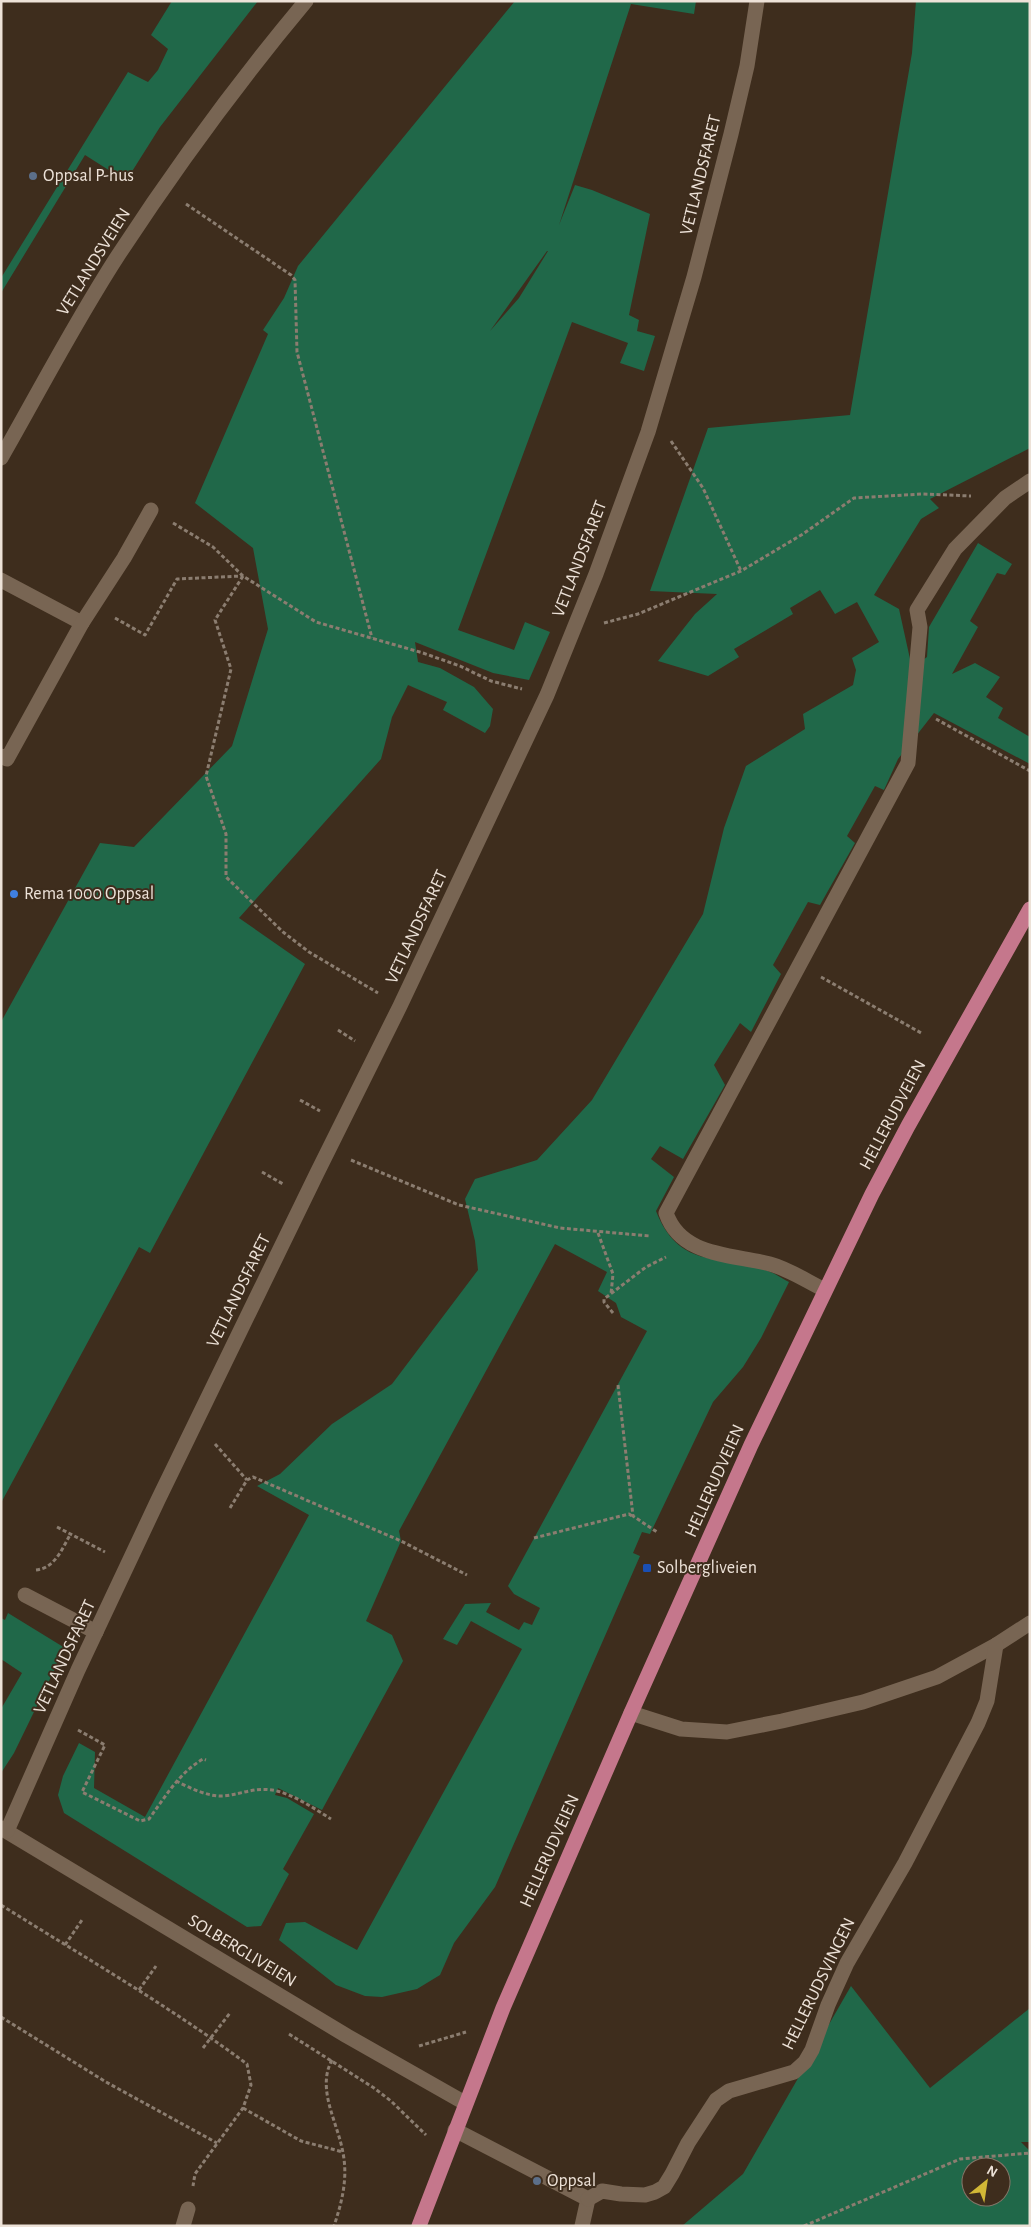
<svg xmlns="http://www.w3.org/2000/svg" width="1031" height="2227" font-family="'Alegreya Sans',sans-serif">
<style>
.green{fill:#206849;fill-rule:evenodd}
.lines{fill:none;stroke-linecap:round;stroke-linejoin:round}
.path{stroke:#8b7d70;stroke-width:3;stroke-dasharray:4 2.5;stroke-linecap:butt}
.minor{stroke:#786553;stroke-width:15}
.major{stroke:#c5778c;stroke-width:15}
.service-dot{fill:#5c6f8a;stroke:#3e2d1d;stroke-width:2}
.shop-dot{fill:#3f7fe0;stroke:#3e2d1d;stroke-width:2}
.transit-dot{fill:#1a4fb4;stroke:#3e2d1d;stroke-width:2}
.labels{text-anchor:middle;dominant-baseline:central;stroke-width:4;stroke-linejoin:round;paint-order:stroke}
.street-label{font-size:18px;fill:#ede2d8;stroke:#3e2d1d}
.poi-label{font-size:18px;fill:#ede2d8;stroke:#3e2d1d;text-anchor:start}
</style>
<rect width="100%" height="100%" fill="#3e2d1d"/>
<g class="green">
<path d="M172 1H258L160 127 126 181 85 155 1 293V278L128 72 148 82 158 70 168 49 151 35Z"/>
<path d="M515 1H696L694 14 631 4 559 225 575 185 592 190 650 214 629 315 639 320 637 331 655 336 644 371 620 363 628 343 572 322 458 630 514 650 525 622 550 632 529 680 493 673 415 642 418 662 440 668 474 687 493 709 490 726 485 733 443 710 447 702 408 685 392 717 381 759 239 918 305 964 150 1253 139 1247 1 1503V1022L100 843 134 847 232 746 268 629 253 548 195 503 268 334 263 330 284 298 298 266ZM548 251 519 298 490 331 547 251Z"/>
<path d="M916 1H1030V448L930 499 939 508 921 519 874 595 899 609 912 668 927 657 929 627 978 543 1012 564 1005 575 997 573 970 621 978 627 952 674 975 663 1000 677 986 697 1003 708 998 718 1030 737V764L934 713 898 759 884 790 875 786 847 836 855 843 820 905 808 902 773 965 781 974 751 1032 740 1023 714 1065 725 1085 683 1159 660 1146 651 1159 674 1177 656 1211C679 1269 716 1254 765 1270 773 1272 781 1278 789 1282L761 1338 743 1367 713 1402 650 1534 642 1532 633 1553 640 1556 495 1887 454 1943 440 1975 417 1989 382 1997 365 1996 336 1985 279 1940 286 1923 305 1922 357 1950 522 1649 471 1621 457 1645 443 1639 465 1604 491 1603 486 1612 519 1630 524 1622 532 1625 540 1608 514 1594 508 1586 647 1331 621 1317 616 1303 598 1291 607 1272 555 1244 399 1531 401 1541 366 1621 392 1635 403 1661 322 1810 278 1788 275 1795 287 1798 314 1814 283 1869 289 1874 261 1926 247 1927 64 1813 58 1795 63 1776 79 1743 95 1752 94 1788 145 1817 309 1515 257 1486 280 1474 332 1424 392 1384 478 1270 475 1241 465 1199 475 1179 537 1160 592 1100 703 914 724 828 746 766 805 729 803 714 853 685 856 670 852 658 879 642 857 602 835 614 820 590 790 608 793 614 734 649 739 657 708 676 658 661 695 614 717 594 650 591 708 428 850 415 912 53Z"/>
<path d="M8 1613 65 1648 14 1753 1 1773V1709L22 1673 1 1659V1618L5 1620Z"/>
<path d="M851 1986 930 2088 1030 2008V2142H1021L1030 2151V2226H682L743 2174ZM971 2167H1001V2197H971Z"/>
</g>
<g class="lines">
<g class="path">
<path d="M186 204 291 275 295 280 297 352 372 638"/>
<path d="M671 441 703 488 741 571"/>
<path d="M173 523 213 547 243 576 316 622 423 653 460 666 491 681 522 689"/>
<path d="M243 576 215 620 231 669 206 776 226 834V877L283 932 309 952 378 993"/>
<path d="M115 618 145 635 177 579 242 576"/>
<path d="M604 623 638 614 741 571 803 534 854 498 923 494 971 496"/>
<path d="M936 719 1030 771"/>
<path d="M821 977 923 1034"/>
<path d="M338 1030 355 1041"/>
<path d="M300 1100 320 1111"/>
<path d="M351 1160 459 1205 560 1228 650 1236"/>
<path d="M262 1172 283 1184"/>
<path d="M598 1233 613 1274 611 1294"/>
<path d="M613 1313 604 1302V1299L646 1267 666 1257"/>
<path d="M618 1385 633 1516 657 1532"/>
<path d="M215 1444 247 1480"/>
<path d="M230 1508 247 1480 253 1477 401 1541 467 1575"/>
<path d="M57 1527 105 1552"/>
<path d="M534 1538 629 1514 632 1516"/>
<path d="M36 1570C55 1568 62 1549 70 1535"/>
<path d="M78 1730 105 1745 82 1792 140 1821 149 1819C165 1797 179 1773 203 1759L206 1760"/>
<path d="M176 1781C190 1788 208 1797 224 1796 243 1794 256 1786 277 1791 296 1796 315 1809 331 1819"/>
<path d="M1 1905C84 1957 169 2006 247 2064L251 2085 243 2108 195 2174 193 2186"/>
<path d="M65 1945 82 1920"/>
<path d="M139 1990 156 1966"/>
<path d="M1 2017 106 2082 217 2143"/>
<path d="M289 2034 374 2088 391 2101 426 2135"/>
<path d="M419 2046 466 2032"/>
<path d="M203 2048 230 2013"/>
<path d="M332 2060C316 2089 338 2123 343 2153 348 2178 342 2202 334 2226"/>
<path d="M243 2108 301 2141 343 2152"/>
<path d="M804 2226 960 2159 1030 2153"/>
</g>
<g class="minor">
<path d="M1 458C40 390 76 320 119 254 176 167 239 81 306 1"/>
<path d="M1 580 82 623"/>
<path d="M1 756 7 759 82 623 124 558 151 510"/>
<path d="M825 1290C808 1282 789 1269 770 1264 732 1254 681 1257 666 1213L908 763 920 627 917 610 955 549 1005 498 1030 481"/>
<path d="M25 1595 96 1632"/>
<path d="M631 1713 681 1729 727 1732 782 1721 863 1702 937 1677 996 1645 1030 1623"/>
<path d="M1 1828 347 2036 465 2103"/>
<path d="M7 1831 78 1670 158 1500 317 1173 400 1006 547 695 596 574 648 432 694 277 731 134 747 66 757 1"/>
<path d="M455 2130 588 2199 582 2226"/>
<path d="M588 2199 602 2191 621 2194 645 2195 655 2192 664 2187 672 2174 688 2143 716 2100 729 2091 794 2072 805 2062 812 2050 828 2005 847 1963 905 1863 978 1723 987 1701 996 1645"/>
<path d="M183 2226 188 2209"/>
</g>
<path class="major" d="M419 2226 503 2008 631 1713 751 1445 872 1194 908 1126 1030 909"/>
</g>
<g class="service-dot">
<circle cx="33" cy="176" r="5"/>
<circle cx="537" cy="2181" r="5"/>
</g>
<circle class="shop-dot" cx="14" cy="894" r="5"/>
<rect class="transit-dot" x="642" y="1563" width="10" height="10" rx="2.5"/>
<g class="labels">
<g class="street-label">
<text transform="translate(701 175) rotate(-76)">VETLANDSFARET</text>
<text transform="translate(94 262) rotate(-58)">VETLANDSVEIEN</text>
<text transform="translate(580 559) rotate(-69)">VETLANDSFARET</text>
<text transform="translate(417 927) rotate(-65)">VETLANDSFARET</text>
<text transform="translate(893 1115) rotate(-62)">HELLERUDVEIEN</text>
<text transform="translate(239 1291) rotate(-64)">VETLANDSFARET</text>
<text transform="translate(715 1481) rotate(-66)">HELLERUDVEIEN</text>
<text transform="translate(65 1657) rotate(-65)">VETLANDSFARET</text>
<text transform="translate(550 1851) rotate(-66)">HELLERUDVEIEN</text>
<text transform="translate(242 1951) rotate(31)">SOLBERGLIVEIEN</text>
<text transform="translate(819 1984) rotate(-64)">HELLERUDSVINGEN</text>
</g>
<g class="poi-label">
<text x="43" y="176">Oppsal P-hus</text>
<text x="24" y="894">Rema 1000 Oppsal</text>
<text x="657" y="1568">Solbergliveien</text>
<text x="547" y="2181">Oppsal</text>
</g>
</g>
<rect width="1031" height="2227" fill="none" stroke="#ede2d8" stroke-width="5"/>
<g transform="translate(986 2182) rotate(30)"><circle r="24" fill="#3e2d1d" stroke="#847568"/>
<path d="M0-4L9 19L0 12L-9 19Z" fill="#d1b736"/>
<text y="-8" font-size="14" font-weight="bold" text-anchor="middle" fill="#ede2d8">N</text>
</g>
</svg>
